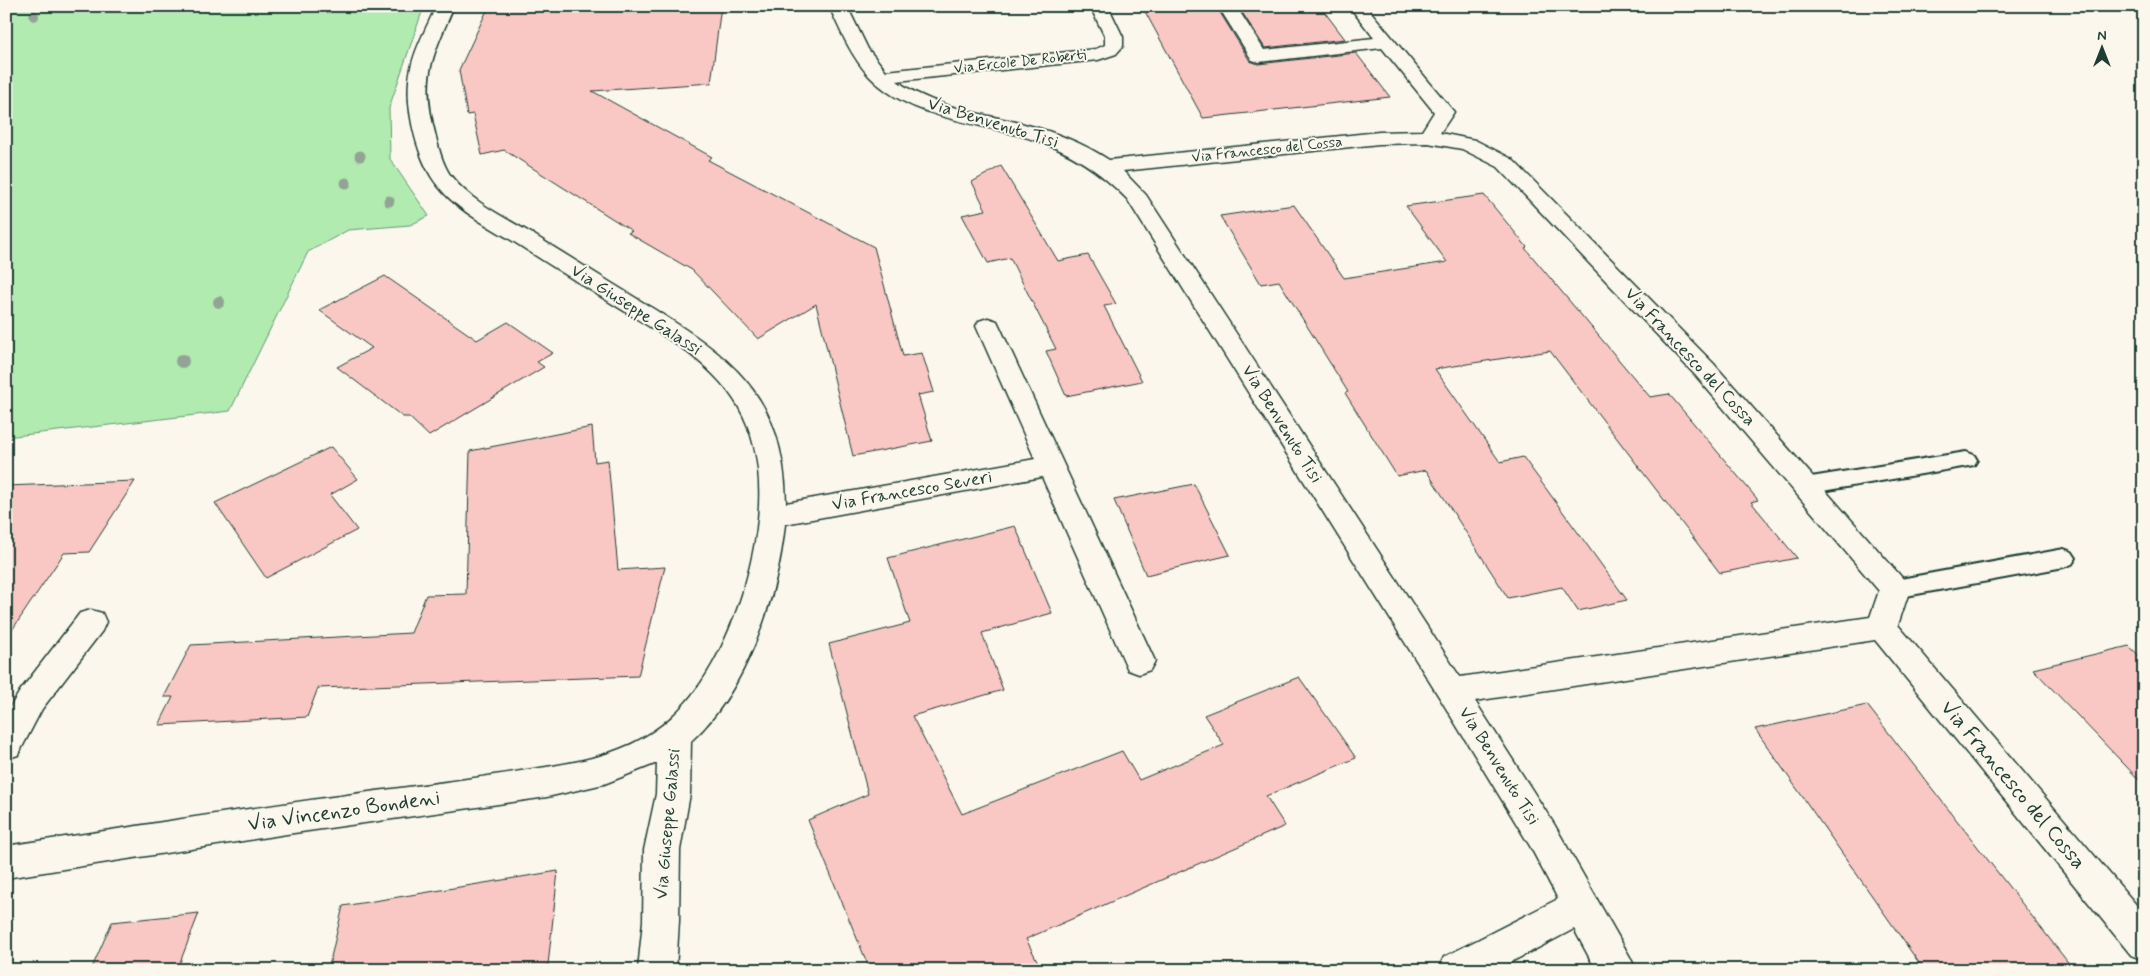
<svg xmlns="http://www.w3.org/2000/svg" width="2150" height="976" font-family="Mynerve,sans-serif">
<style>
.green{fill:#b1ebb0;stroke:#689472}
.building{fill:#f9c8c5;stroke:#1f3d34}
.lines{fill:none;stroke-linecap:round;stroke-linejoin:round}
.lane-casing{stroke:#1f3d34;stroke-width:4}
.street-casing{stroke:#1f3d34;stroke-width:3}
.lane{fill:#fbf7ec;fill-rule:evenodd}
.street{fill:#fbf7ec;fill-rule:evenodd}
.tree{fill:#92a495}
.labels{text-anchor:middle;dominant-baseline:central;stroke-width:4;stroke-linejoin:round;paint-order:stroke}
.far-street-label{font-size:15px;fill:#1f3d34;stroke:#fbf7ec}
.street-label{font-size:18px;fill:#1f3d34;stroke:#fbf7ec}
.near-street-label{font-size:21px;fill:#1f3d34;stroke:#fbf7ec}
</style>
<rect width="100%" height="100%" fill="#fbf7ec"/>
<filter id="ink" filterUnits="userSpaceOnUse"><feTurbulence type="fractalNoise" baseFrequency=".02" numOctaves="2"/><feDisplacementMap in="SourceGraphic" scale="10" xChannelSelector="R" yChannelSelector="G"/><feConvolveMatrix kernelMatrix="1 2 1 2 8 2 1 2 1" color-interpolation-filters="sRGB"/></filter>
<g filter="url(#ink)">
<path class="green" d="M6 6H424L389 108 390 159 429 216 410 225 348 230 308 252 230 411 6 437Z"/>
<g class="building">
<path d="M489 6H721L711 83 592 91 712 157 708 160 874 247 903 356 922 353 934 392 918 395 932 441 853 456 816 304 758 339 692 270 628 233 632 231 504 150 482 155 473 114 467 115 459 70Z"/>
<path d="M1142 6H1216L1250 61 1258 64 1356 53 1390 97 1203 118Z"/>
<path d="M1238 6H1320L1345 39 1265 48Z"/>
<path d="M1001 166 1058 261 1088 255 1116 304 1104 306 1142 381 1066 396 1046 351 1056 349 1010 258 988 263 962 215 986 210 972 182Z"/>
<path d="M1484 195 1527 247 1525 248 1650 397 1669 394 1758 500 1751 502 1797 558 1720 573 1550 351 1435 369 1500 462 1523 457 1627 600 1578 611 1562 587 1508 598 1426 470 1397 476 1345 393 1348 392 1279 281 1261 284 1220 216 1294 205 1344 278 1447 262 1406 206Z"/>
<path d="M385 276 477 340 508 322 553 353 537 362 544 367 429 436 409 417H403L337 367 372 348 319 310Z"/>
<path d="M592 427 595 462 608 460 618 570 665 567 638 676 318 688 307 717 159 725 173 697H164L191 645 411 633 426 595 466 594 470 451Z"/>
<path d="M331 447 358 479 330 495 357 530 266 578 215 503Z"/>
<path d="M135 481 89 552 64 553 6 639V486Z"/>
<path d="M1194 484 1230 555 1146 575 1114 500Z"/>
<path d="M1015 526 1052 613 982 633 1003 690 912 716 962 814 1122 751 1139 780 1224 745 1204 715 1299 677 1356 758 1266 796 1285 826 1026 939 1042 970H870L808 820 868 794 829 644 910 623 888 558Z"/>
<path d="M2129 646 2144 660V785L2033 669Z"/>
<path d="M1867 705 1941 800 2074 970H1924L1755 729Z"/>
<path d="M558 871 548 965 520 970H328L343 906Z"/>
<path d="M199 913 177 970H91L112 922Z"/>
</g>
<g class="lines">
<defs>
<g id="lane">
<path d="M1966 452 1974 455 1977 460 1974 465 1805 494 1797 492 1794 486 1797 480 1805 478Z"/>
<path d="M2064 549 2072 552 2076 558 2072 564 2064 567 1895 598 1886 596 1883 589 1886 582 1895 580Z"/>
</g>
<g id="street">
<path d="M436 6H454C431 60 420 78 436 137 439 150 443 165 451 176 470 201 504 217 531 233 568 256 606 280 644 303 730 356 784 393 786 503L1035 459 976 326 979 321 988 318 997 321 1155 661 1150 670 1139 674 1128 670 1042 477 785 524C778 595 746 692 691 741L690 794 680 850 679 921 676 970H638L643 921 644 850 656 794 657 763 604 784 547 797 287 834 6 878V846C127 828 248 808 369 792 422 785 474 779 527 770 558 765 590 761 620 749 683 725 716 669 738 607 759 546 773 466 738 406 712 361 659 333 616 306 580 284 544 261 508 238 483 223 456 209 438 186 418 162 406 112 409 81 411 54 426 30 436 6Z"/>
<path d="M829 6H847L868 49 886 71 1096 49 1105 45V37L1090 6H1108L1123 37V46L1116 54 1098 60 897 81C934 108 981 113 1024 124 1055 132 1083 143 1109 160L1379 132 1422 131 1434 112 1382 48 1259 62 1252 60 1218 6H1236L1264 50 1374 38 1349 6H1366L1454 112 1440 133 1475 140 1512 159 1714 364 1905 581 1910 589 1898 625 2144 914V960L2131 955 1875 640 1475 701 1554 824 1630 957 1636 970H1596L1574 929 1496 970H1438L1444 957 1558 899 1530 846 1441 700 1127 199C1100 171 1071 152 1034 140 979 121 912 121 869 76 851 56 840 30 829 6ZM1428 143 1462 149 1498 167 1696 376 1879 591 1870 617 1460 677 1146 195 1123 171 1379 144Z"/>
<path d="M91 610 102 613 106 622 102 631 42 709 18 755 6 759V714L20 691 80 613Z"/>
</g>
</defs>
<use href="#lane" class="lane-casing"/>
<use href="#street" class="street-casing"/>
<use href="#lane" class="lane"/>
<use href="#street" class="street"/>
</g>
<g class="tree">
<circle cx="34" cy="16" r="5"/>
<circle cx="360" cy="156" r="5.5"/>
<circle cx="346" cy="183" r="5.5"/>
<circle cx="389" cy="201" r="5.5"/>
<circle cx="219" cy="302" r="6"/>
<circle cx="182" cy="361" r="7"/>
</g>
</g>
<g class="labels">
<g class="far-street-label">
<text transform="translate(1020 62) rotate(-6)">Via Ercole De Roberti</text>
<text transform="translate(1267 150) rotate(-6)">Via Francesco del Cossa</text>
</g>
<g class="street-label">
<text transform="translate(993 123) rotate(17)">Via Benvenuto Tisi</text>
<text transform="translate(636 310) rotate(33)">Via Giuseppe Galassi</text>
<text transform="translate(1690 357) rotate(47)">Via Francesco del Cossa</text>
<text transform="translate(1282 424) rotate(58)">Via Benvenuto Tisi</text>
<text transform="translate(912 491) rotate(-10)">Via Francesco Severi</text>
<text transform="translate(1499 766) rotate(58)">Via Benvenuto Tisi</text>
<text transform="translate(668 824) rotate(-85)">Via Giuseppe Galassi</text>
</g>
<g class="near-street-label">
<text transform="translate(2013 785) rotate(50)">Via Francesco del Cossa</text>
<text transform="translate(344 811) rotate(-8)">Via Vincenzo Bondeni</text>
</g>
</g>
<rect width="2150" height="976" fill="none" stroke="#fbf7ec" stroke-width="25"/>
<rect x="12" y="12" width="2125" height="951" fill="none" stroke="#1f3d34" stroke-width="2" filter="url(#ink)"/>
<g transform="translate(2102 48)" stroke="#fbf7ec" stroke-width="4" paint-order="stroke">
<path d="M0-4L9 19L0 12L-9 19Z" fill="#1f3d34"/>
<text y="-8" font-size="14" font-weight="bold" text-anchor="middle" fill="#1f3d34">N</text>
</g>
</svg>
